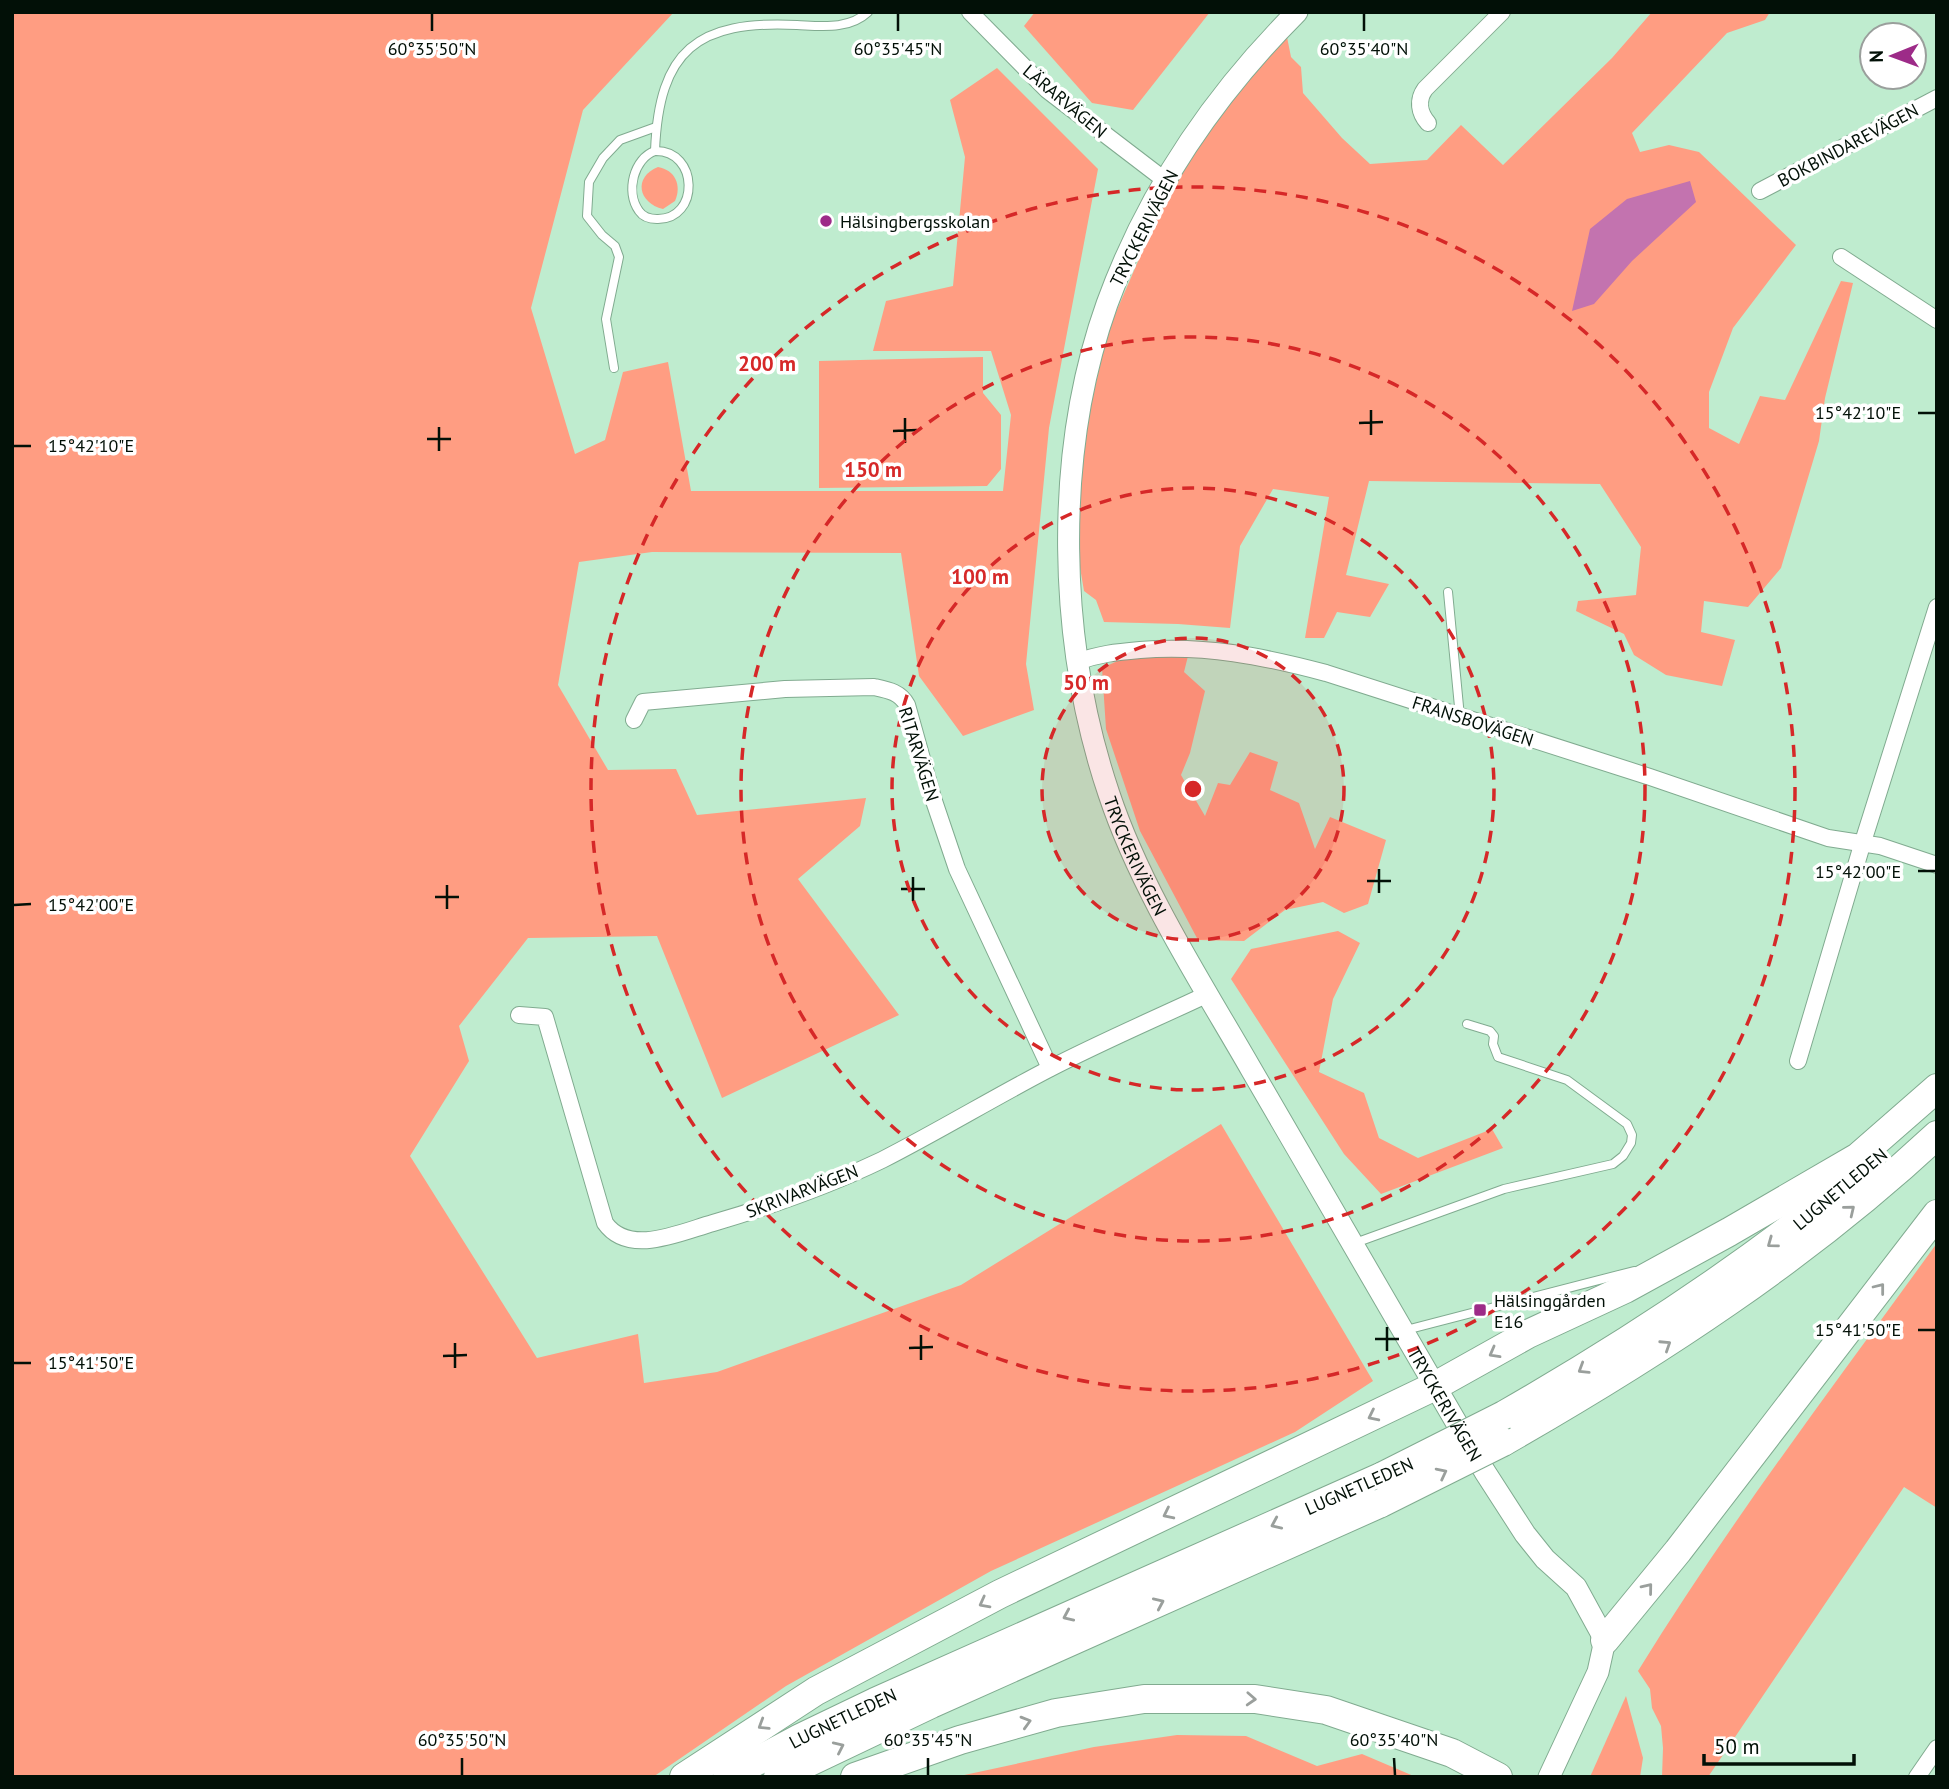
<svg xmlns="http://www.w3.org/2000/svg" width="1949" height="1789" font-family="'PT Sans',sans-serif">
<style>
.green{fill:#ff9d82}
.water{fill:#c373af}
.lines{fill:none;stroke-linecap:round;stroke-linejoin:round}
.service-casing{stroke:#81ab90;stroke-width:10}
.minor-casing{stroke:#81ab90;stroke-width:18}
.tertiary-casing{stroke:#81ab90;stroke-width:23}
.trunk-casing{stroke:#81ab90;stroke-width:30}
.service{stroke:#fff;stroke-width:8}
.minor{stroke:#fff;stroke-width:16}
.tertiary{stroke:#fff;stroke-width:21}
.trunk{stroke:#fff;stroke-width:28}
.trunk-bridge-casing{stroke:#81ab90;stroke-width:30;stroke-linecap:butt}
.trunk-bridge{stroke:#fff;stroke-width:28}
.oneway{stroke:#9a9f9c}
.ticks{fill:none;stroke:#021007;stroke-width:2.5}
.ring{fill:none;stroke:#d62828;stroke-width:3.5;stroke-dasharray:12 9}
.poi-dot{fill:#9d2b88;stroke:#fff;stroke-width:2.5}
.labels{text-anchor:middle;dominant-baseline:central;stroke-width:7;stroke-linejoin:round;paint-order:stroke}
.street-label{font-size:18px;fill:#021007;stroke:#fff}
.poi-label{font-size:18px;fill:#021007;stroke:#fff;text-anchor:start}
.ticks-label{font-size:18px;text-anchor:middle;fill:#021007;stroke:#fff;stroke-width:7;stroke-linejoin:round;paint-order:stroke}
.centre{fill:#d62828;stroke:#fff;stroke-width:3.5}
.ring-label{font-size:21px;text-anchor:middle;font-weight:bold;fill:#d62828;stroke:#fff;stroke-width:7;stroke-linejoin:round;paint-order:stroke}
</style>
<rect width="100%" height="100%" fill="#bfeccf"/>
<g class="green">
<path d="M12 12H674L583 110 531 308 575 454 605 440 623 372 668 362 691 491H1003L1011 415 991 351H873L886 301 953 286 965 157 950 100 997 68 1098 169 1049 428 1026 664 1034 710 963 736 919 676 901 553 652 552 579 562 558 685 608 770 676 769 697 815 866 798 860 826 798 879 899 1015 722 1098 657 936 528 938 459 1026 469 1061 410 1156 537 1358 638 1334 644 1383 717 1372 961 1285 1221 1124 1373 1381 1295 1432 991 1571 786 1686 653 1777H12Z"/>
<path d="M1035 12H1210L1133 110 1092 103 1024 26Z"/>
<path d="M1652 12H1770L1765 20 1727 33 1632 133 1640 152 1669 145 1699 152 1796 245 1733 328 1709 392V428L1739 444 1760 396 1785 400 1841 281 1853 283 1825 398 1819 441 1781 568 1748 607 1704 601 1701 632 1735 640 1722 686 1666 675 1634 655 1624 634 1576 611 1578 601 1636 595 1641 547 1600 484 1369 481 1346 575 1389 584 1370 617 1337 612 1324 638H1305L1329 497 1273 489 1240 546 1230 628 1178 624 1104 622 1096 600 1084 591 1073 526 1085 432 1107 333 1168 192 1207 131 1286 32 1291 57 1301 67 1303 93 1342 138 1370 164 1427 160 1461 125 1503 165 1612 58Z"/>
<path d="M658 167C675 170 682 185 675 201L663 209C638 203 633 177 658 167Z"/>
<path d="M983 357V393L1001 415V469L987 486 819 488V361Z"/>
<path d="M1189 652 1184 672 1205 691 1190 753 1181 775 1205 816 1218 783 1230 785 1250 752 1278 762 1270 790 1299 803 1315 849 1330 817 1386 840 1368 904 1344 913 1323 902 1285 910 1244 941 1198 940 1140 831 1106 729 1102 668 1131 655Z"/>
<path d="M1338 931 1360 943 1333 999 1319 1072 1364 1093 1379 1138 1418 1158 1492 1129 1503 1148 1381 1194 1344 1154 1231 979 1251 949Z"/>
<path d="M1937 1243V1508L1904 1487 1708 1777H1662L1663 1748 1661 1726 1652 1708 1650 1689 1638 1671C1729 1523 1835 1384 1937 1243Z"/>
<path d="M1626 1696 1643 1758 1640 1777H1590Z"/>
<path d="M1177 1735 1246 1736 1317 1766 1362 1754 1416 1777H955L1094 1747Z"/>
</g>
<path class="water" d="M1690 181 1696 202 1632 261 1594 304 1572 311 1590 229 1627 199Z"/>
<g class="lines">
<defs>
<g id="service">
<path d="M655 151C659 50 697 20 797 25 821 26 849 30 868 12"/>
<path d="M655 151C699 150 700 220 657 219 650 219 643 217 639 211 625 192 634 158 655 151Z"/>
<path d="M614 368 606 319 619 257 615 246 602 235 587 216 589 182 603 158 620 140 656 127"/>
<path d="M1448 592 1460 717"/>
<path d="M1355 1243 1504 1189 1613 1164 1623 1156 1631 1143 1632 1135 1627 1124 1567 1080 1498 1057 1493 1044 1494 1036 1490 1031 1467 1024"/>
<path d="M1406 1330 1634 1271"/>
</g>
<g id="minor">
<path d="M970 12 1047 90 1166 181"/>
<path d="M1428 123C1419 113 1417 100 1425 89L1502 12"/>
<path d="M1760 191 1937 98"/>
<path d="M1841 257 1937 320"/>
<path d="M1077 662C1098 654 1117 652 1140 650 1206 645 1262 656 1326 673L1650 777 1828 838 1880 846 1937 865"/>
<path d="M634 720 643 702 785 689 874 687C888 690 900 692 907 705L933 798 957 869 1050 1068"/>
<path d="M519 1015 545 1017 605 1223C629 1257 681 1232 713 1223 771 1206 828 1186 882 1160 939 1131 993 1098 1049 1069 1101 1042 1155 1019 1208 994"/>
<path d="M1798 1061 1862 845 1937 607"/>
<path d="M1917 1777 1937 1748"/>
</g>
<g id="tertiary">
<path id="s1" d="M1297 12C1214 95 1147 194 1107 304 1053 455 1058 643 1109 794 1141 890 1201 982 1251 1069 1329 1203 1406 1338 1485 1472L1525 1534 1545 1559 1576 1587 1605 1640 1598 1672 1549 1777"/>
</g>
<g id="trunk">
<path d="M1504 1415C1631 1342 1752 1263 1865 1169"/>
<path d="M1503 1442C1657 1354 1806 1257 1937 1135"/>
<path d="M1605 1640 1678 1551 1937 1214"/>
<path d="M684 1777 816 1691 1000 1594 1435 1386 1528 1334 1625 1289 1729 1232 1858 1157 1937 1088"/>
<path id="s2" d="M727 1777 800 1738 875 1702 1383 1476"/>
<path d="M778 1777 931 1704 1381 1503"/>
<path d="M855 1777 960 1740 1056 1713 1144 1699H1255L1326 1710 1452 1753 1498 1777"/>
</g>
</defs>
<use href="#service" class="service-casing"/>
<use href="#minor" class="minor-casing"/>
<use href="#tertiary" class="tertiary-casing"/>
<use href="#trunk" class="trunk-casing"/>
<use href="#service" class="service"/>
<use href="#minor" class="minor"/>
<use href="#tertiary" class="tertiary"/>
<use href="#trunk" class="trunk"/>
<defs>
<g id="trunk-bridge">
<path d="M1383 1476 1504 1415"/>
<path d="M1381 1503 1503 1442"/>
</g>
</defs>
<use href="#trunk-bridge" class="trunk-bridge-casing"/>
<use href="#trunk-bridge" class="trunk-bridge"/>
</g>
<defs><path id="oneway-chevron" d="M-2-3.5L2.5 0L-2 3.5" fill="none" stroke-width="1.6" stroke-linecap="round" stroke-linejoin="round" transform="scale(1.75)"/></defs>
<g class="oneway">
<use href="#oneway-chevron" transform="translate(1850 1210) rotate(-39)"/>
<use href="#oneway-chevron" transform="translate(1772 1243) rotate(144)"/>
<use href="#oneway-chevron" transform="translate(1880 1288) rotate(-52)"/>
<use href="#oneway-chevron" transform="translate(1666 1345) rotate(-33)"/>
<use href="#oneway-chevron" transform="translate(1494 1353) rotate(151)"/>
<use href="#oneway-chevron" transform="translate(1583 1369) rotate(148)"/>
<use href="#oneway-chevron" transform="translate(1373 1416) rotate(154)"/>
<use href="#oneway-chevron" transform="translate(1442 1473) rotate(-27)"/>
<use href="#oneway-chevron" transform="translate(1168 1514) rotate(154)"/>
<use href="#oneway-chevron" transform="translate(1276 1524) rotate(156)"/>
<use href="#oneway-chevron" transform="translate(1648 1588) rotate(-51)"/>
<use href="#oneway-chevron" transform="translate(984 1603) rotate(152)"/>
<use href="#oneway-chevron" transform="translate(1159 1603) rotate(-24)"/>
<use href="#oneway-chevron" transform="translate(1068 1616) rotate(156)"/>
<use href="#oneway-chevron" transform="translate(1251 1699) rotate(3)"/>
<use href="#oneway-chevron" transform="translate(1026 1722) rotate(-16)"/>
<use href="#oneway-chevron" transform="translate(763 1725) rotate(148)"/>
<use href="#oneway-chevron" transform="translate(839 1747) rotate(-25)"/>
</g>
<path class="ticks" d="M432 14V31M898 14V31M1364 14V31M1371 410V435M1918 413H1935M905 418V443M1359 423 1383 422M439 427V451M893 431 917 430M427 439H451M14 446H31M1379 869V893M1918 871H1935M913 877V901M1367 881H1391M447 885V909M901 889H925M435 897H459M14 905 31 904M1387 1327V1351M1918 1330H1935M921 1335V1360M1375 1339H1399M455 1343V1368M909 1348 933 1347M443 1356 467 1355M14 1363H31M462 1758V1775M928 1758V1775M1394 1758 1395 1775"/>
<circle cx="1193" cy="789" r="151" fill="#d62828" fill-opacity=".12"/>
<g class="ring">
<circle cx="1193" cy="789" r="151"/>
<circle cx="1193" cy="789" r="301"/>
<circle cx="1193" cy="789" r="452"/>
<circle cx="1193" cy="789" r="602"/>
</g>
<g class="poi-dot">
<circle cx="826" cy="221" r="7"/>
<rect x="1473" y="1303" width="14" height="14" rx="3.5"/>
</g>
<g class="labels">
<g class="street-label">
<text transform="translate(1065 101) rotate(40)">LÄRARVÄGEN</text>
<text transform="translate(1848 145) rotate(-28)">BOKBINDAREVÄGEN</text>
<text transform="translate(1144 228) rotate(-63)">TRYCKERIVÄGEN</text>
<text transform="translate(1473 721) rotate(18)">FRANSBOVÄGEN</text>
<text transform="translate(919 754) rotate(73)">RITARVÄGEN</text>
<text stroke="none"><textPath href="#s1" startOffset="917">TRYCKERIVÄGEN</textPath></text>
<text transform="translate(1840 1189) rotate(-40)">LUGNETLEDEN</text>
<text transform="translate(802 1191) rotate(-21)">SKRIVARVÄGEN</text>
<text stroke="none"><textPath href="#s1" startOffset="1547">TRYCKERIVÄGEN</textPath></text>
<text transform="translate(1359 1486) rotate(-24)">LUGNETLEDEN</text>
<text stroke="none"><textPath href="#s2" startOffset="130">LUGNETLEDEN</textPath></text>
</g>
<g class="poi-label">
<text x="840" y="221">Hälsingbergsskolan</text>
<text x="1494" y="1300">Hälsinggården<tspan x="1494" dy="21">E16</tspan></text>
</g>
</g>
<g class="ticks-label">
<text x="432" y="55">60°35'50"N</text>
<text x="898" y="55">60°35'45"N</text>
<text x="1364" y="55">60°35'40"N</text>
<text x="1858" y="419">15°42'10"E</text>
<text x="91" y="452">15°42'10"E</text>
<text x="1858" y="878">15°42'00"E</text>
<text x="91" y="911">15°42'00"E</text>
<text x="1858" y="1336">15°41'50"E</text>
<text x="91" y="1369">15°41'50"E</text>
<text x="462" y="1746">60°35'50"N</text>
<text x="928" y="1746">60°35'45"N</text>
<text x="1394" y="1746">60°35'40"N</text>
</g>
<circle cx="1193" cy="789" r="10" class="centre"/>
<g class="ring-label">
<text x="767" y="371">200 m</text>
<text x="873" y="477">150 m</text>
<text x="980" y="584">100 m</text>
<text x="1086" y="690">50 m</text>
</g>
<rect width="1949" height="1789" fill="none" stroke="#021007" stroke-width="28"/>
<g transform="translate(1893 56) rotate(269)"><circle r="33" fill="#ffffff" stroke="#9a9f9c" stroke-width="2"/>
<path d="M0-5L12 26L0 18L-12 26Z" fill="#9d2b88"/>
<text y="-10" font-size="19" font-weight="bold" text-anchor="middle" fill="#021007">N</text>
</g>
<path d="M1704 1754v10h150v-10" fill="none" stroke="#021007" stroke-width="3.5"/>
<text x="1714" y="1754" font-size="21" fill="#021007" stroke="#ffffff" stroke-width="5" paint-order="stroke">50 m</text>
</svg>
